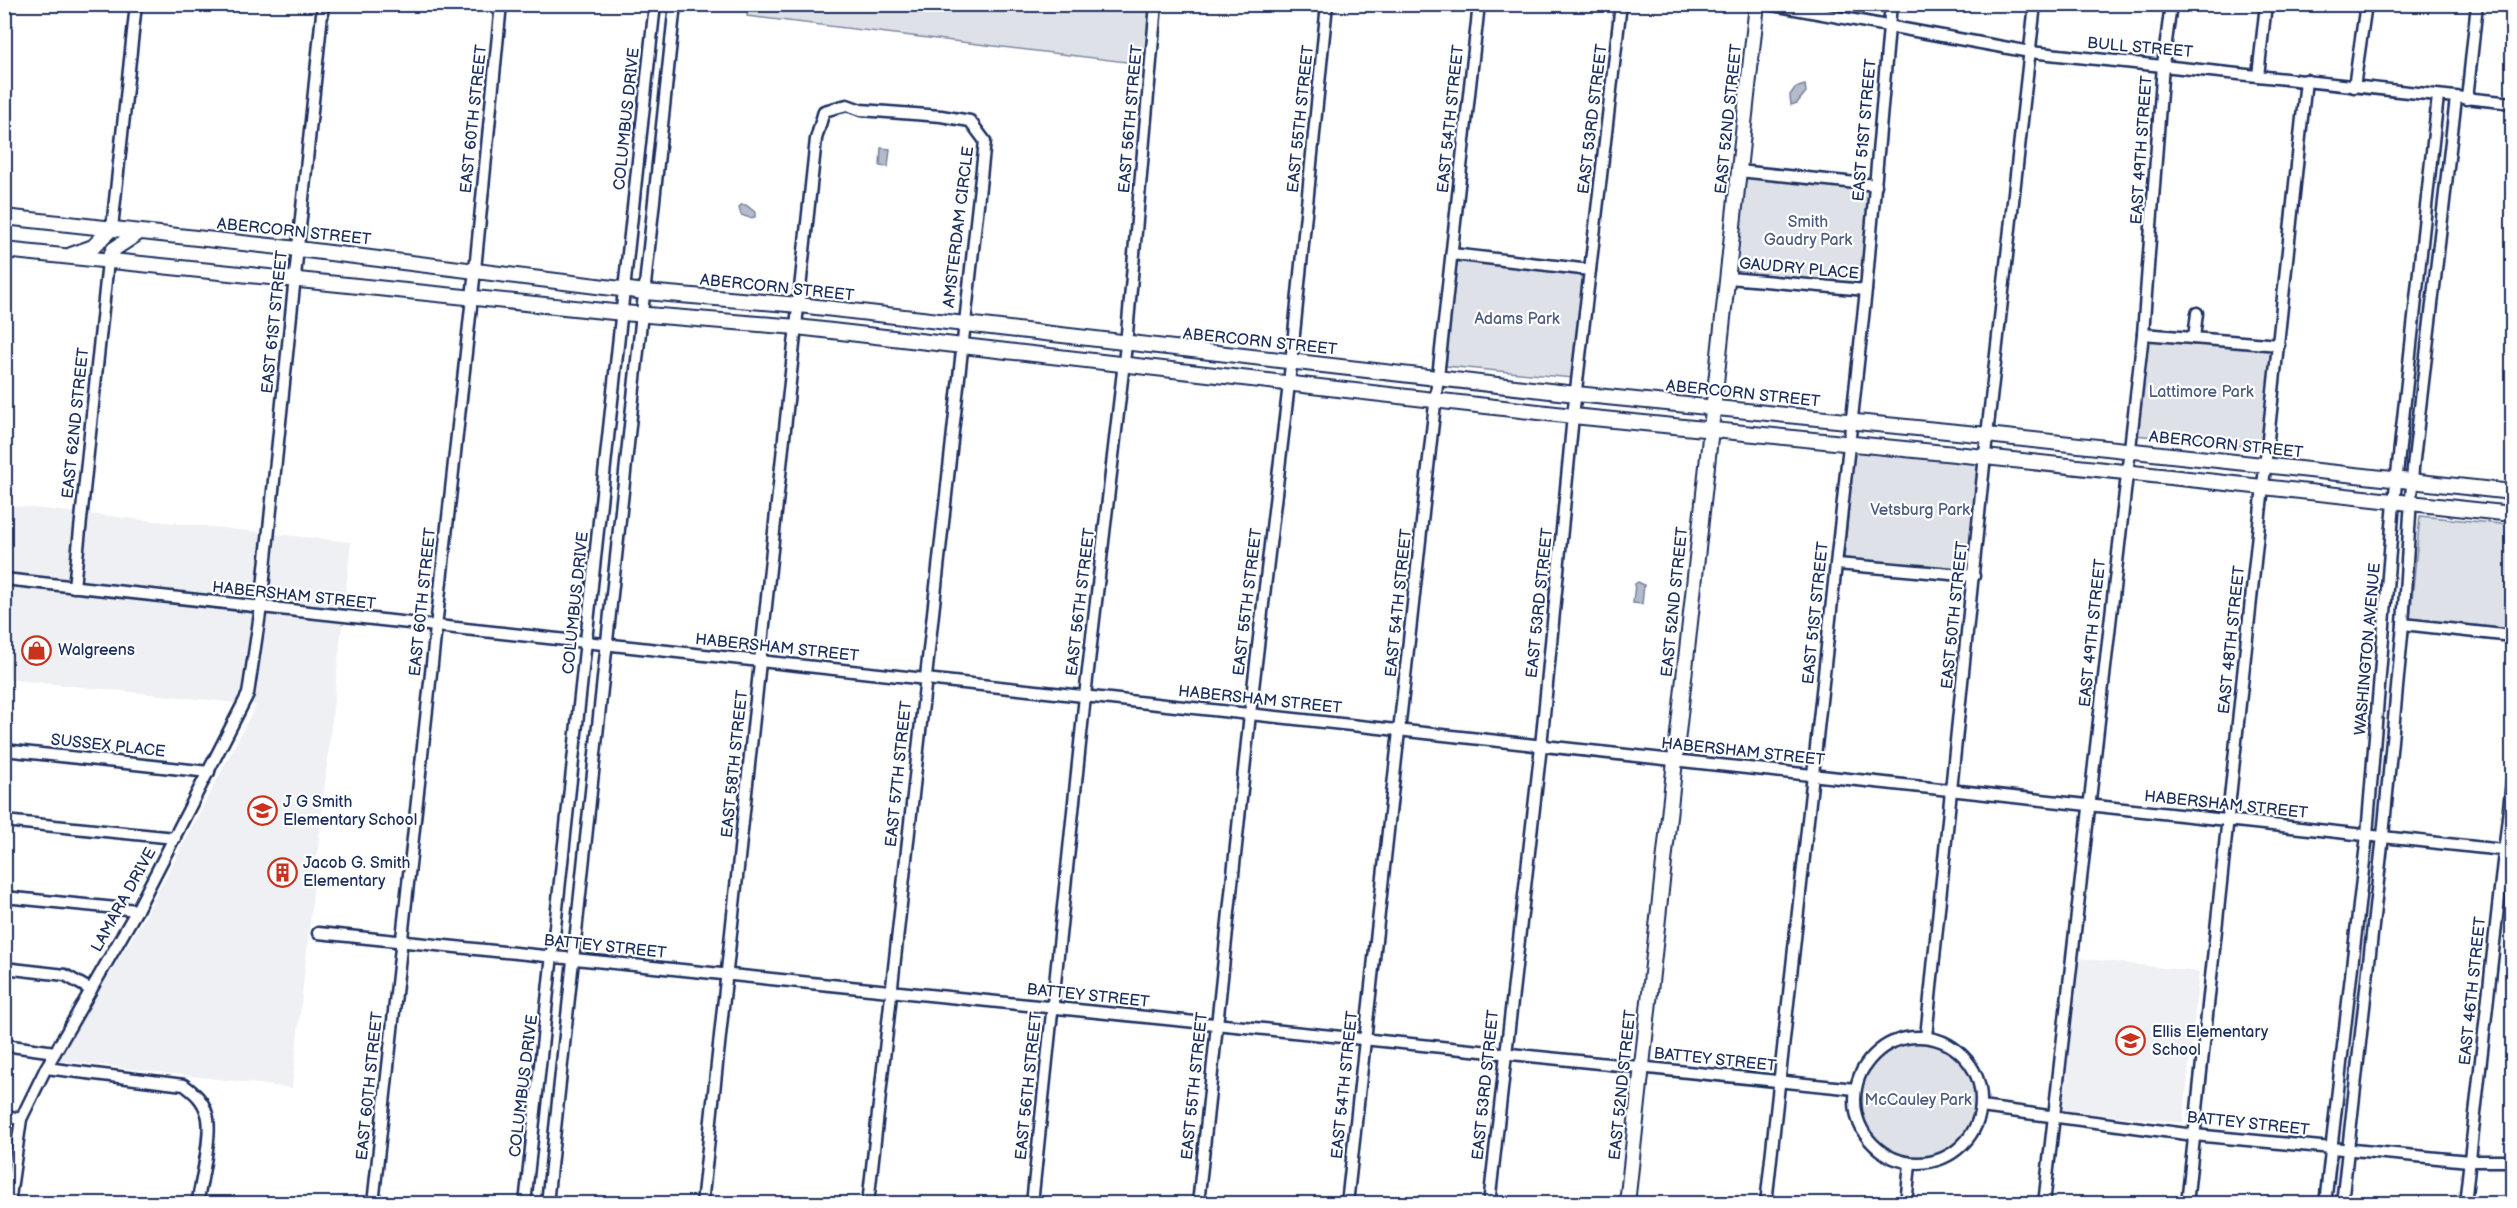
<svg xmlns="http://www.w3.org/2000/svg" width="2517" height="1208" font-family="'Balsamiq Sans',sans-serif">
<style>
.built{fill:#eff0f4}
.green{fill:#dee1e7;stroke:#7c88a2;stroke-width:1.5}
.water{fill:#b5bbca;stroke:#77839f;stroke-width:1.5}
.lines{fill:none;stroke-linecap:round;stroke-linejoin:round}
.minor-casing{stroke:#1b2f5e;stroke-width:15}
.major-casing{stroke:#1b2f5e;stroke-width:18}
.minor{stroke:#fff;stroke-width:10}
.major{stroke:#fff;stroke-width:14}
.labels{text-anchor:middle;dominant-baseline:central;stroke-width:4.5;stroke-linejoin:round;paint-order:stroke}
.street-label{font-size:16px;fill:#1b2f5e;stroke:#fff}
.park-label{font-size:16px;fill:#4c5c80;stroke:#fff}
.poi-label{font-size:16px;fill:#1b2f5e;stroke:#fff;text-anchor:start}
</style>
<rect width="100%" height="100%" fill="#fff"/>
<filter id="ink" filterUnits="userSpaceOnUse"><feTurbulence type="fractalNoise" baseFrequency=".0167" numOctaves="2"/><feDisplacementMap in="SourceGraphic" scale="12" xChannelSelector="R" yChannelSelector="G"/><feConvolveMatrix kernelMatrix="1 2 1 2 8 2 1 2 1" color-interpolation-filters="sRGB"/></filter>
<g filter="url(#ink)">
<g class="built">
<path d="M5 505 351 542 292 1088 56 1060 145 917 256 705 5 679Z"/>
<path d="M2079 958 2199 972 2183 1123 2063 1110Z"/>
</g>
<g class="green">
<path d="M748 4 1156 5 1151 65 747 16Z"/>
<path d="M1739 171 1876 185 1866 290 1729 278Z"/>
<path d="M1455 258 1586 273 1573 378 1446 366Z"/>
<path d="M2147 339 2273 349 2263 448 2135 435Z"/>
<path d="M1854 448 1980 461 1969 570 1844 559Z"/>
<path d="M2420 516 2512 525V630L2410 620Z"/>
<circle cx="1918" cy="1100" r="63"/>
</g>
<g class="water">
<path d="M1805 85 1806 92 1797 103 1791 105 1790 95 1795 88Z"/>
<path d="M881 148 890 149 888 167 880 166Z"/>
<path d="M741 205H746L755 212V217L750 218 741 215 739 208Z"/>
<path d="M1638 582 1644 585 1642 604 1633 603 1635 584Z"/>
</g>
<g class="lines">
<defs>
<g id="minor">
<path d="M1767 4 2030 52 2512 103"/>
<path d="M2258 76 2266 4"/>
<path d="M2354 87 2366 4"/>
<path d="M2467 99 2477 4"/>
<path d="M1739 171 1876 185"/>
<path d="M112 228 136 4"/>
<path d="M1452 254 1590 270"/>
<path d="M1729 278 1866 290"/>
<path d="M2143 334 2279 345"/>
<path d="M2194 338 2197 313"/>
<path d="M1837 564 1974 576"/>
<path d="M4 579 2512 851"/>
<path d="M74 587 108 261"/>
<path d="M2403 624 2512 636"/>
<path d="M4 750 209 772"/>
<path d="M4 821 175 838"/>
<path d="M4 897 137 910"/>
<path d="M318 933 1855 1089"/>
<path d="M4 968 65 975 91 990"/>
<circle cx="1918" cy="1100" r="63"/>
<path d="M1926 1037 1987 435 2035 4"/>
<path d="M4 1045 55 1052"/>
<path d="M46 1068 184 1085C195 1093 203 1100 207 1114 213 1132 201 1183 197 1204"/>
<path d="M1981 1107 2194 1135 2469 1161H2512"/>
<path d="M4 1116 21 1119"/>
<path d="M9 1204 21 1119 46 1068 137 910 248 694 261 607 323 4"/>
<path d="M373 1204 475 270 501 4"/>
<path d="M525 1204 655 4"/>
<path d="M547 1204 675 4"/>
<path d="M702 1204 816 139 824 111 847 105 861 110 941 116 970 121 985 141 868 1204"/>
<path d="M1032 1204 1085 696 1126 345 1156 4"/>
<path d="M1198 1204 1250 714 1289 384 1327 4"/>
<path d="M1347 1204 1479 4"/>
<path d="M1489 1204 1541 746 1573 416 1621 4"/>
<path d="M1766 1204 1866 290 1891 4"/>
<path d="M1906 1204 1910 1164"/>
<path d="M2044 1204 2143 334 2163 65 2171 4"/>
<path d="M2187 1204 2306 80"/>
<path d="M2325 1204 2367 835 2394 502 2438 96"/>
<path d="M2342 1204 2383 836 2403 624 2413 468 2456 98"/>
<path d="M2465 1204 2512 781"/>
</g>
<g id="major">
<path d="M4 217 298 249 645 292 799 305 1576 394 1987 435 2512 492"/>
<path d="M4 250 623 313 797 327 1573 416 1985 457 2512 514"/>
<path d="M71 255 93 247 112 228"/>
<path d="M108 261 114 249 140 232"/>
<path d="M1627 1204 1757 4"/>
</g>
</defs>
<use href="#minor" class="minor-casing"/>
<use href="#major" class="major-casing"/>
<use href="#minor" class="minor"/>
<use href="#major" class="major"/>
</g>
</g>
<defs>
<symbol id="shop-ring" viewBox="-11 -11 22 22"><circle r="9.5" fill="#fff" stroke="#c8321e" stroke-width="1.5"/><path d="M-5-2.5h2.3a2.7 3.5 0 0 1 5.4 0H5L5.5 6h-11ZM-1.5-2.5h3a1.5 2.3 0 0 0-3 0Z" fill="#c8321e"/></symbol>
<symbol id="school-ring" viewBox="-11 -11 22 22"><circle r="9.5" fill="#fff" stroke="#c8321e" stroke-width="1.5"/><path d="M0-5L7-2L0 1L-7-2ZM-4 1L0 2.5L4 1V4Q0 6-4 4Z" fill="#c8321e"/></symbol>
<symbol id="building-ring" viewBox="-11 -11 22 22"><circle r="9.5" fill="#fff" stroke="#c8321e" stroke-width="1.5"/><path d="M-4-6H4V6H1V3H-1V6H-4ZM-2.5-4.3h1.7v1.8h-1.7ZM.8-4.3h1.7v1.8H.8ZM-2.5-1h1.7V.8h-1.7ZM.8-1h1.7V.8H.8Z" fill="#c8321e"/></symbol>
</defs>
<g fill-rule="evenodd">
<use href="#shop-ring" x="20" y="634" width="33" height="33"/>
<use href="#school-ring" x="246" y="794" width="33" height="33"/>
<use href="#building-ring" x="266" y="856" width="33" height="33"/>
<use href="#school-ring" x="2114" y="1024" width="33" height="33"/>
</g>
<g class="labels">
<g class="street-label">
<text transform="translate(2140 48) rotate(5)">BULL STREET</text>
<text transform="translate(474 119) rotate(-84)">EAST 60TH STREET</text>
<text transform="translate(627 119) rotate(-84)">COLUMBUS DRIVE</text>
<text transform="translate(1131 119) rotate(-85)">EAST 56TH STREET</text>
<text transform="translate(1301 119) rotate(-84)">EAST 55TH STREET</text>
<text transform="translate(1451 119) rotate(-84)">EAST 54TH STREET</text>
<text transform="translate(1593 119) rotate(-83)">EAST 53RD STREET</text>
<text transform="translate(1729 119) rotate(-84)">EAST 52ND STREET</text>
<text transform="translate(1865 130) rotate(-85)">EAST 51ST STREET</text>
<text transform="translate(2142 150) rotate(-86)">EAST 49TH STREET</text>
<text transform="translate(959 227) rotate(-83)">AMSTERDAM CIRCLE</text>
<text transform="translate(294 232) rotate(6)">ABERCORN STREET</text>
<text transform="translate(1799 269) rotate(5)">GAUDRY PLACE</text>
<text transform="translate(777 288) rotate(6)">ABERCORN STREET</text>
<text transform="translate(275 322) rotate(-84)">EAST 61ST STREET</text>
<text transform="translate(1260 342) rotate(6)">ABERCORN STREET</text>
<text transform="translate(1743 394) rotate(6)">ABERCORN STREET</text>
<text transform="translate(76 423) rotate(-84)">EAST 62ND STREET</text>
<text transform="translate(2226 445) rotate(6)">ABERCORN STREET</text>
<text transform="translate(294 596) rotate(6)">HABERSHAM STREET</text>
<text transform="translate(423 602) rotate(-84)">EAST 60TH STREET</text>
<text transform="translate(1081 602) rotate(-83)">EAST 56TH STREET</text>
<text transform="translate(1248 602) rotate(-83)">EAST 55TH STREET</text>
<text transform="translate(1675 602) rotate(-84)">EAST 52ND STREET</text>
<text transform="translate(576 603) rotate(-84)">COLUMBUS DRIVE</text>
<text transform="translate(1399 603) rotate(-84)">EAST 54TH STREET</text>
<text transform="translate(1540 603) rotate(-84)">EAST 53RD STREET</text>
<text transform="translate(1816 613) rotate(-84)">EAST 51ST STREET</text>
<text transform="translate(1955 615) rotate(-84)">EAST 50TH STREET</text>
<text transform="translate(2093 633) rotate(-84)">EAST 49TH STREET</text>
<text transform="translate(2232 640) rotate(-84)">EAST 48TH STREET</text>
<text transform="translate(777 648) rotate(6)">HABERSHAM STREET</text>
<text transform="translate(2368 649) rotate(-85)">WASHINGTON AVENUE</text>
<text transform="translate(1260 700) rotate(6)">HABERSHAM STREET</text>
<text transform="translate(108 746) rotate(6)">SUSSEX PLACE</text>
<text transform="translate(1743 752) rotate(6)">HABERSHAM STREET</text>
<text transform="translate(735 764) rotate(-84)">EAST 58TH STREET</text>
<text transform="translate(899 774) rotate(-84)">EAST 57TH STREET</text>
<text transform="translate(2226 805) rotate(6)">HABERSHAM STREET</text>
<text transform="translate(124 900) rotate(-61)">LAMARA DRIVE</text>
<text transform="translate(605 947) rotate(6)">BATTEY STREET</text>
<text transform="translate(2473 991) rotate(-84)">EAST 46TH STREET</text>
<text transform="translate(1088 996) rotate(6)">BATTEY STREET</text>
<text transform="translate(1715 1060) rotate(6)">BATTEY STREET</text>
<text transform="translate(1345 1085) rotate(-84)">EAST 54TH STREET</text>
<text transform="translate(1486 1085) rotate(-84)">EAST 53RD STREET</text>
<text transform="translate(1623 1085) rotate(-84)">EAST 52ND STREET</text>
<text transform="translate(370 1086) rotate(-84)">EAST 60TH STREET</text>
<text transform="translate(524 1086) rotate(-83)">COLUMBUS DRIVE</text>
<text transform="translate(1029 1086) rotate(-84)">EAST 56TH STREET</text>
<text transform="translate(1195 1086) rotate(-84)">EAST 55TH STREET</text>
<text transform="translate(2248 1124) rotate(6)">BATTEY STREET</text>
</g>
<g class="park-label">
<text x="1808" y="222">Smith<tspan x="1808" dy="18">Gaudry Park</tspan></text>
<text x="1517" y="319">Adams Park</text>
<text x="2201" y="392">Lattimore Park</text>
<text x="1920" y="510">Vetsburg Park</text>
<text x="1918" y="1100">McCauley Park</text>
</g>
<g class="poi-label">
<text x="58" y="650">Walgreens</text>
<text x="283" y="802">J G Smith<tspan x="283" dy="18">Elementary School</tspan></text>
<text x="303" y="863">Jacob G. Smith<tspan x="303" dy="18">Elementary</tspan></text>
<text x="2152" y="1032">Ellis Elementary<tspan x="2152" dy="18">School</tspan></text>
</g>
</g>
<rect width="2517" height="1208" fill="none" stroke="#fff" stroke-width="24"/>
<rect x="12" y="12" width="2493" height="1184" fill="none" stroke="#1b2f5e" stroke-width="2" filter="url(#ink)"/>
</svg>
